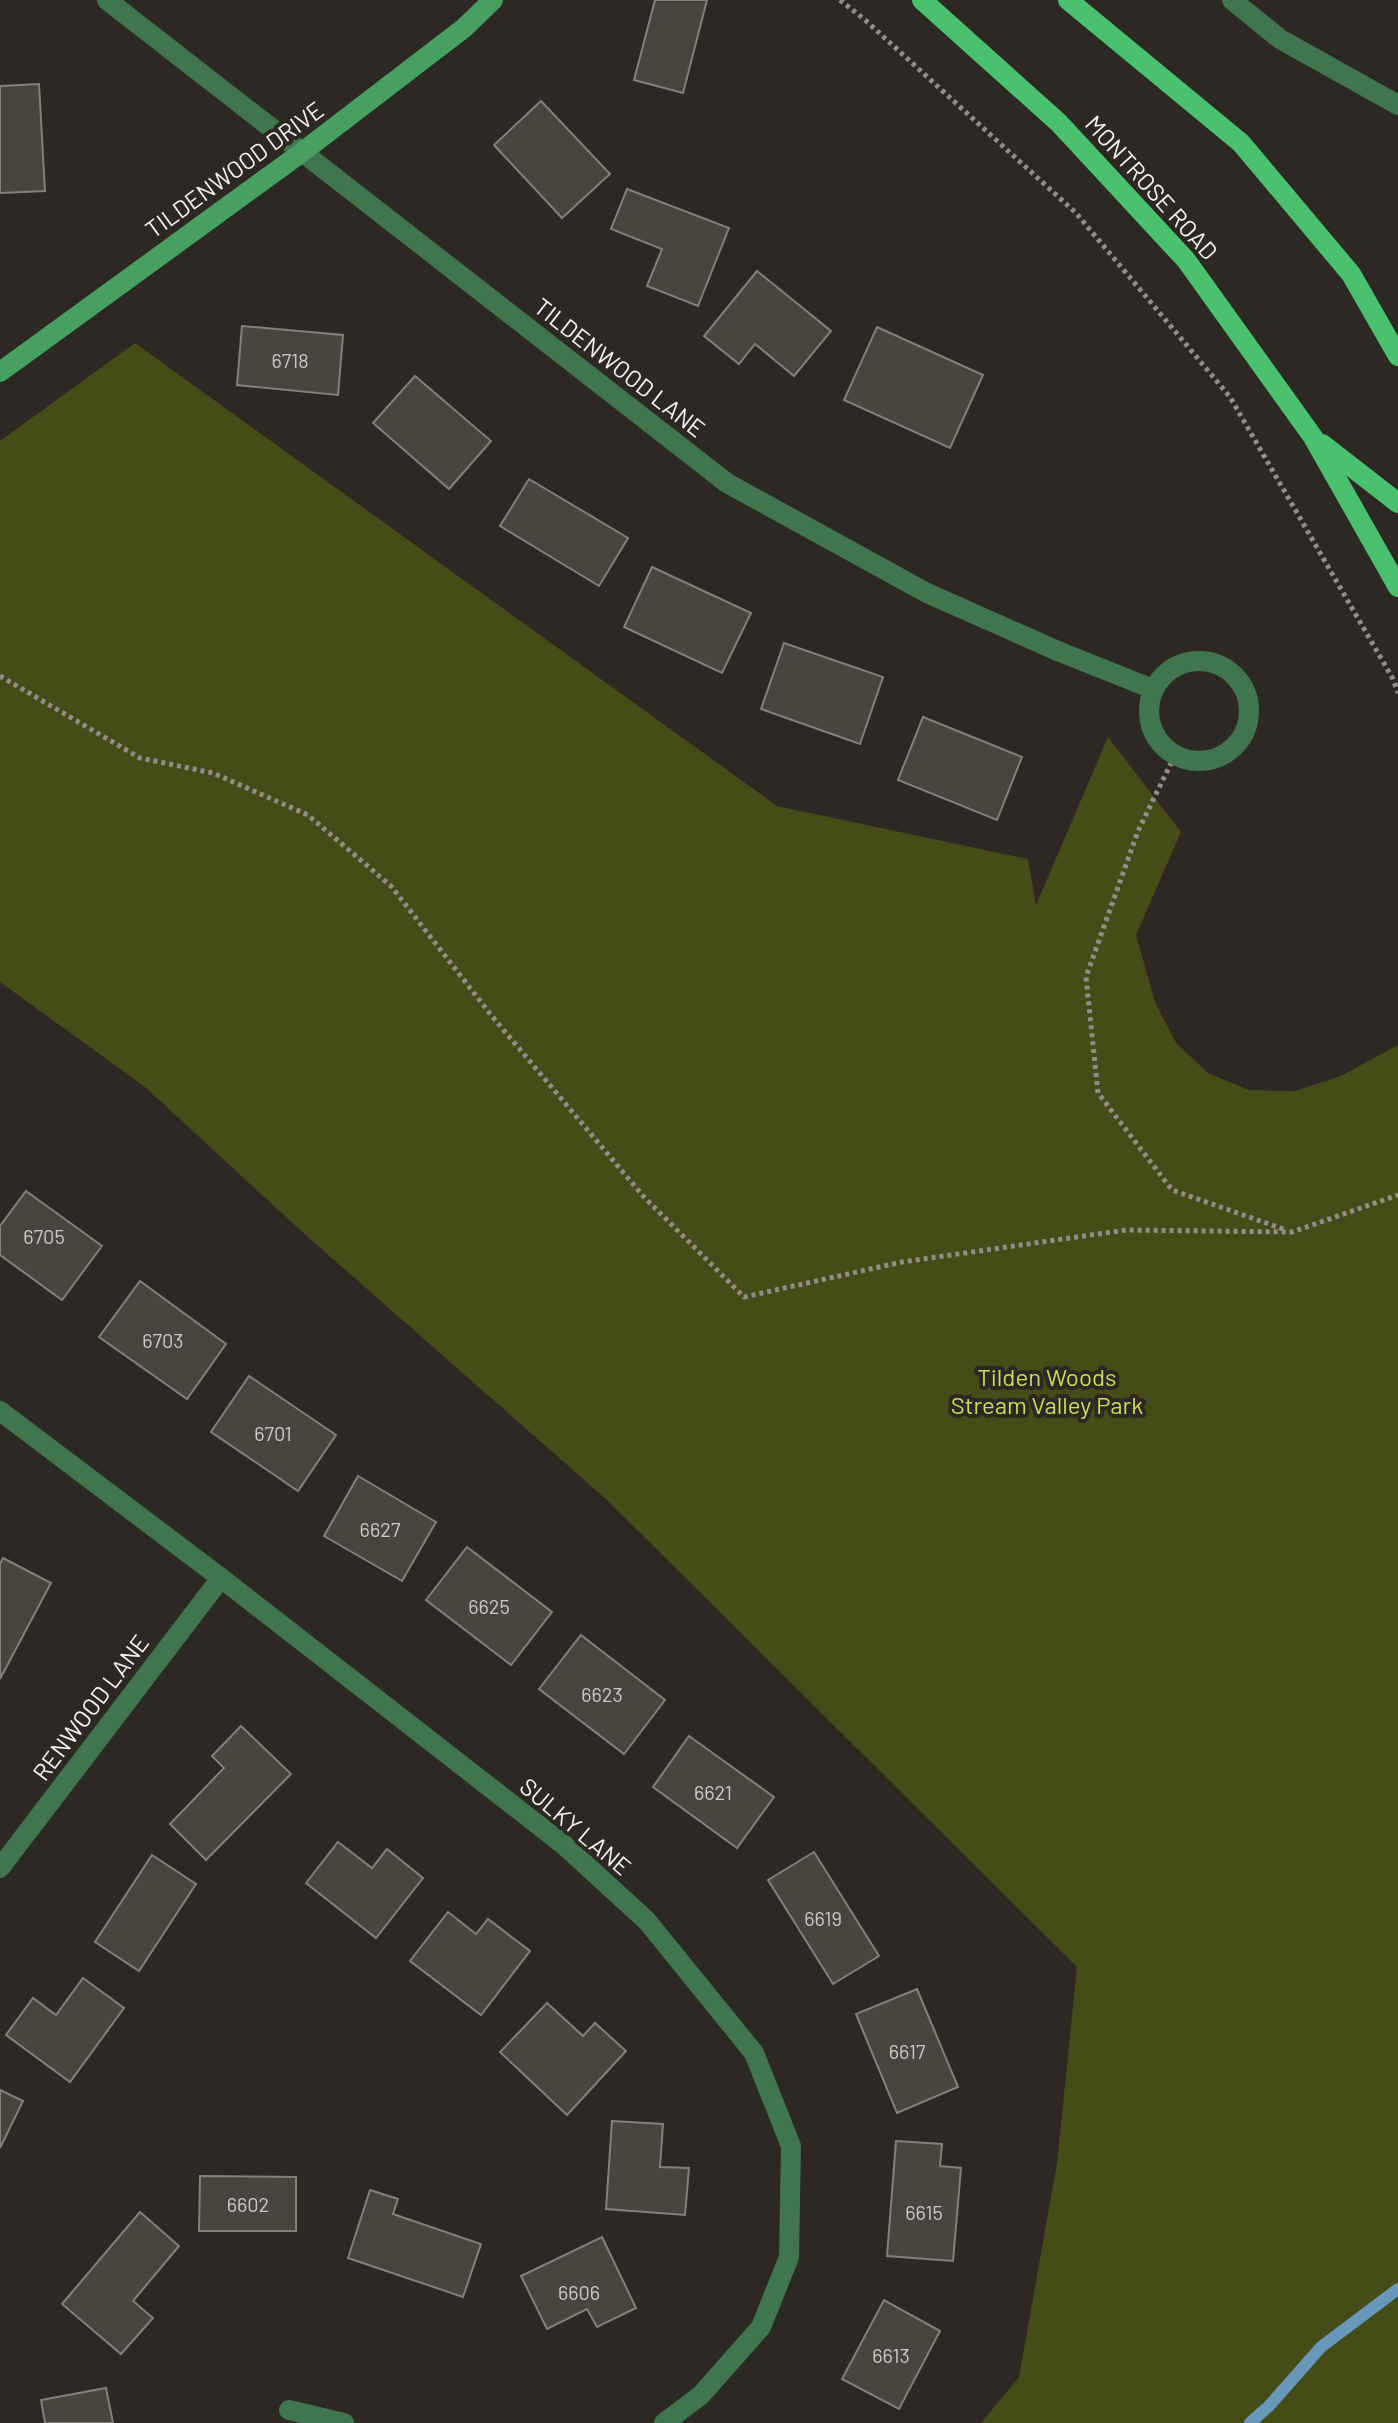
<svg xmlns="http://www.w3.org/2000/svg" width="1398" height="2423" font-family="Barlow,sans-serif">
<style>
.green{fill:#454c17}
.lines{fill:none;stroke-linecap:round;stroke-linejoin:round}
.stream{stroke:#6798b9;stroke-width:12}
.building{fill:#49443e;stroke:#857f79;stroke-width:2}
.path{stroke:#918e89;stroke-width:5;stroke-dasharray:4 4;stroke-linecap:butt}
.lane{stroke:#41754d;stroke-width:20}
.street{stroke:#41754d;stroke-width:20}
.secondary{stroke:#47a060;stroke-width:20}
.primary{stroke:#4ac16e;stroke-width:20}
.labels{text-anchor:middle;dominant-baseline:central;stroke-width:8;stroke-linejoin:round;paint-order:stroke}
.number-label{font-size:20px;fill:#ccc8c4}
.street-label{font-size:24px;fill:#f7f4f0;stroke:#2c2823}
.park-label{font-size:24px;fill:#cbde58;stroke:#2c2823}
</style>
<rect width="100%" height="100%" fill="#2c2823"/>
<path class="green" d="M135 343 777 806 1028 859 1036 905 1108 737 1181 832 1136 935 1155 1002 1176 1043 1208 1073 1249 1090 1295 1091 1341 1076 1398 1045V2423H981L1019 2377 1057 2163 1077 1967 607 1500 300 1230 145 1087 0 982V441Z"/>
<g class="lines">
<path class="stream" d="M1250 2423 1269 2406 1321 2347 1398 2289"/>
</g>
<g class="building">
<path d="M655 0H707L683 93 634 80Z"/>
<path d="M39 84 45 191 0 193V86Z"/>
<path d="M541 101 610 174 562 218 494 145Z"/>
<path d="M627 189 729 228 698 306 647 286 662 249 611 229Z"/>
<path d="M757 271 831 331 794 376 755 344 739 364 704 336Z"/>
<path d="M242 326 343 335 338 395 237 385Z"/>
<path d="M877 327 983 375 950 448 844 400Z"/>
<path d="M415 376 491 441 449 489 373 423Z"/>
<path d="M529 479 628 538 599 586 500 526Z"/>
<path d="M652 567 751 613 722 673 624 627Z"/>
<path d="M784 643 883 677 860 744 761 709Z"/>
<path d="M923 717 1022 757 997 820 898 780Z"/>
<path d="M26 1191 102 1246 62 1300 0 1255V1226Z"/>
<path d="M140 1281 226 1344 187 1399 99 1337Z"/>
<path d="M249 1376 336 1435 298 1491 211 1432Z"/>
<path d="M358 1476 436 1522 402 1581 324 1536Z"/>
<path d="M467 1547 552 1612 511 1665 426 1600Z"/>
<path d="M3 1558 51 1583 0 1679V1564Z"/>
<path d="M581 1635 665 1700 624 1754 539 1689Z"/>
<path d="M241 1726 291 1774 206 1860 170 1824 224 1768 212 1756Z"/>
<path d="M689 1736 774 1797 737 1848 653 1787Z"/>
<path d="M338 1842 372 1868 387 1849 423 1878 376 1938 306 1883Z"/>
<path d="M814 1852 879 1956 833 1984 768 1880Z"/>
<path d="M152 1855 196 1884 139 1971 95 1942Z"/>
<path d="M448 1912 476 1934 488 1919 530 1951 481 2015 410 1961Z"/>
<path d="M83 1978 124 2008 70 2082 6 2035 33 1998 56 2015Z"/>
<path d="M917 1989 958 2087 897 2113 856 2014Z"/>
<path d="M547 2003 583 2036 595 2023 626 2051 567 2115 500 2052Z"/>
<path d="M0 2090 23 2101 0 2148Z"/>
<path d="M612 2121 663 2124 660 2167 689 2168 685 2215 606 2209Z"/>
<path d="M896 2141 942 2144 940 2166 961 2168 953 2261 887 2256Z"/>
<path d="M200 2176 296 2177V2231H199Z"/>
<path d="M370 2190 398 2199 393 2214 481 2244 463 2297 348 2258Z"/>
<path d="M140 2212 179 2246 133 2301 153 2318 121 2354 62 2304Z"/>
<path d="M602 2237 636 2308 597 2327 587 2309 547 2329 521 2276Z"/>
<path d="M884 2300 940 2331 899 2409 842 2379Z"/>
<path d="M106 2388 113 2423H45L41 2400Z"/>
</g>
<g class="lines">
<g class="path">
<path d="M840 0 864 19 1076 213 1230 397 1393 679 1398 693"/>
<path d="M0 676 140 758 213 773 308 815 391 886 491 1015 643 1196 744 1297 902 1262 1126 1230 1292 1232 1398 1195"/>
<path d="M1175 755 1138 831 1086 977 1098 1093 1172 1190 1286 1230"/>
</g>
<path class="lane" d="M1232 0 1280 39 1398 105"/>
<g class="street">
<path d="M107 0 727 483 927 593 1060 652 1153 689"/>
<circle cx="1199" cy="711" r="50"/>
<path d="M0 1411 221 1578 564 1845 647 1921 754 2053 791 2146 789 2257 761 2327 701 2395 664 2423"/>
<path d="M0 1868 221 1578"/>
<path d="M289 2410 344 2423"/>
</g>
<path class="secondary" d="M0 372 301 153 464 28 493 0"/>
<g class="primary">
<path d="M922 0 1059 123 1186 260 1313 437 1398 587"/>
<path d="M1068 0 1241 143 1351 274 1398 356"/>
<path d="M1322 444 1398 503"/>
</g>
</g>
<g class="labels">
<g class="number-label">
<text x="290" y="360">6718</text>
<text x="44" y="1236">6705</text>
<text x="163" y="1340">6703</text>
<text x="273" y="1433">6701</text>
<text x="380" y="1529">6627</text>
<text x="489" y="1606">6625</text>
<text x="602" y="1694">6623</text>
<text x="713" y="1792">6621</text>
<text x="823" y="1918">6619</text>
<text x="907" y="2051">6617</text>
<text x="248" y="2204">6602</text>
<text x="924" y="2212">6615</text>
<text x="579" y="2292">6606</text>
<text x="891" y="2355">6613</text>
</g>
<g class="street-label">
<text transform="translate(234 169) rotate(-36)">TILDENWOOD DRIVE</text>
<text transform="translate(1152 187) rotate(48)">MONTROSE ROAD</text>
<text transform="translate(620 367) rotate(38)">TILDENWOOD LANE</text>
<text transform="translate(90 1707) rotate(-53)">RENWOOD LANE</text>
<text transform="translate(576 1826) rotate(40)">SULKY LANE</text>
</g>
<g class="park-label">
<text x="1047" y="1376">Tilden Woods<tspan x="1047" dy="28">Stream Valley Park</tspan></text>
</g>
</g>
</svg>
